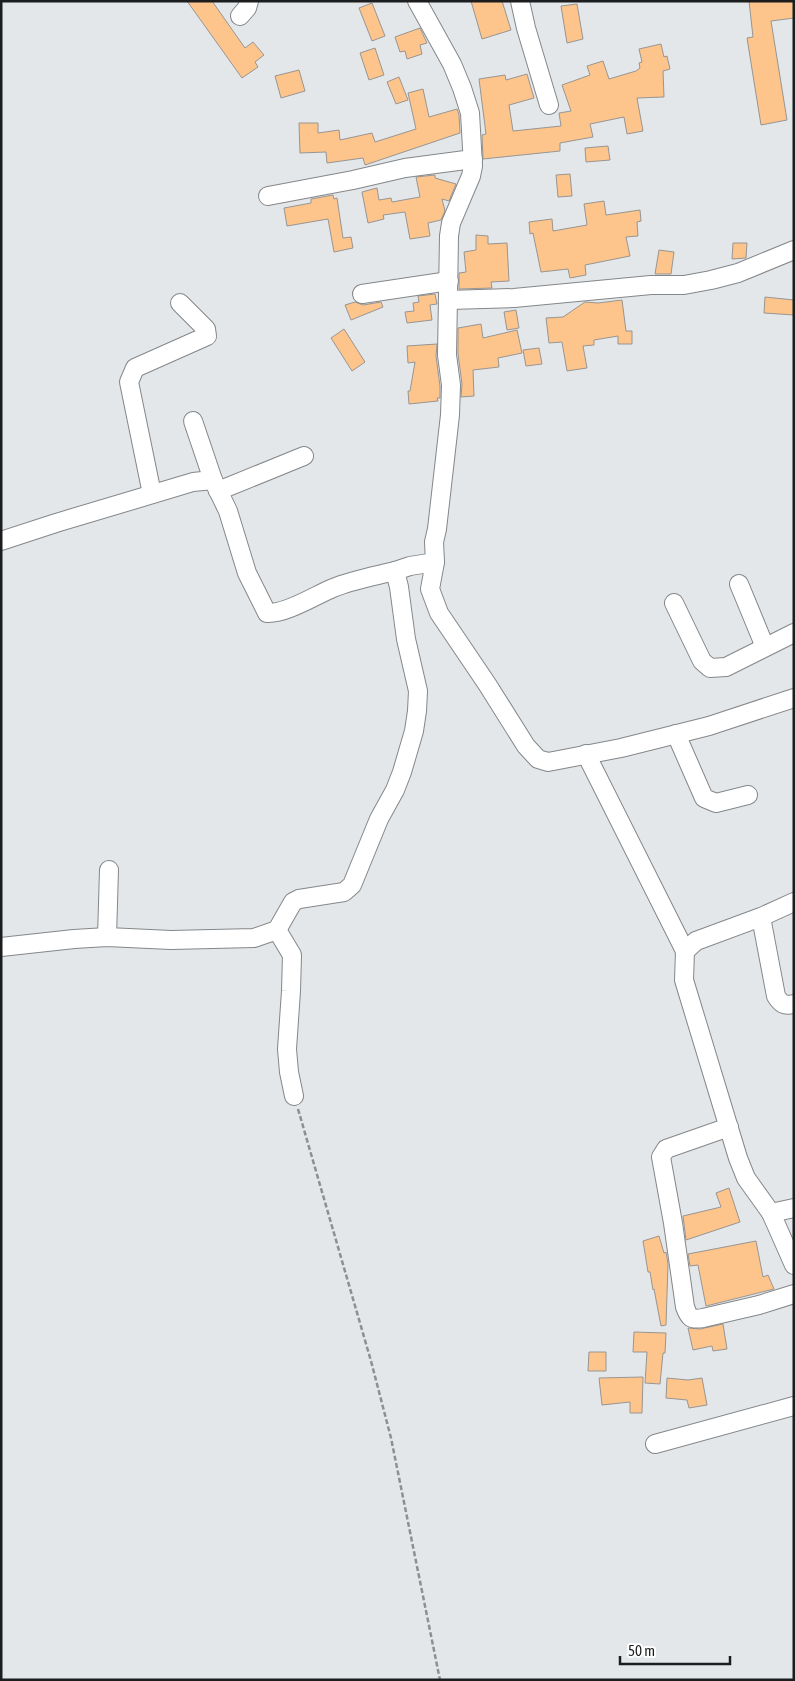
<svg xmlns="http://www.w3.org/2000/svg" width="795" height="1681" font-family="'Asap Condensed',sans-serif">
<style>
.building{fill:#fdc48b;stroke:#989592}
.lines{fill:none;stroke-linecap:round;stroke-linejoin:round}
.minor-casing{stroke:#848789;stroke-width:20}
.path{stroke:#8d8f91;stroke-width:2.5;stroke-dasharray:5 2.5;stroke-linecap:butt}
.minor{stroke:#fff;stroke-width:18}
</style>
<rect width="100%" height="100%" fill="#e4e7ea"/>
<g class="building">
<path d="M187 1H212L245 48 253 42 264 55 255 62 258 67 242 78Z"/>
<path d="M471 1H502L511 30 482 39Z"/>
<path d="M749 1H794V18L771 21 787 120 761 125 747 38 753 37Z"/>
<path d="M372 3 385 36 372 41 359 8Z"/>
<path d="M577 4 583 39 567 43 561 6Z"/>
<path d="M420 28 427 43 420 45 422 54 407 59 405 51 400 52 395 37Z"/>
<path d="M661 44 664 57 667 56 670 69 663 71 664 97 637 98 643 131 627 134 624 117 590 124 593 137 560 143V151L483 159 482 135 486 134 479 79 505 75 506 80 527 74 534 98 509 105 513 131 561 126 559 113 571 111 562 85 590 75 587 66 603 61 609 79 636 71 640 68 639 63 642 62 639 49Z"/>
<path d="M375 48 384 75 369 80 360 53Z"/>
<path d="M299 70 305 91 281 98 275 76Z"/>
<path d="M399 77 408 100 396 104 387 82Z"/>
<path d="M423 89 429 117 457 109 459 115 460 133 365 165 363 158 327 163 326 152 300 153 299 123H318V133L339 130 340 140 372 133 375 142 416 129 408 93Z"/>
<path d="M608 146 610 160 586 162 585 148Z"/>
<path d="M570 174 572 196 558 197 556 175Z"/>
<path d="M435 175V178L456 184 449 201 442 199 445 211 441 220 428 223 430 236 410 239 405 212 383 215 384 219 368 223 362 192 377 188 379 200 391 198 392 202 420 197 416 177Z"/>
<path d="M333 195 334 199 337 198 343 238 351 237 353 248 334 252 328 219 287 226 284 208 311 203V199Z"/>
<path d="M604 201 606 215 640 210 641 221 637 222 638 236 626 237 630 256 585 265 586 275 570 278 568 269 541 272 533 233 530 234 529 222 552 219 553 231 587 225 584 204Z"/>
<path d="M476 235 488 236V244L507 243 509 281 491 282 492 288 459 289V273L466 272 464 252 476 250Z"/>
<path d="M733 243H747L746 258 732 259Z"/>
<path d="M659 250 674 252 671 274H655Z"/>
<path d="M435 294 437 304 430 305 432 320 407 323 405 312 414 311 413 303 419 302 418 296Z"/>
<path d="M765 297 794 300V315L764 313Z"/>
<path d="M622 300 626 331H632V344H618V336L594 340V345L583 346 587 368 567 371 562 342 549 343 546 318 563 317 585 302 598 303Z"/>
<path d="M355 302 363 305 381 302 383 307 351 320 345 305Z"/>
<path d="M516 310 519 328 507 330 504 312Z"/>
<path d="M481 324 483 338 517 330 522 353 498 358 499 367 473 370 474 396 461 397 462 384 458 354V328Z"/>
<path d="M344 329 365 362 352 371 331 338Z"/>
<path d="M437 344 436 356 440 386V398H437L438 401 409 404 408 391H410L415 362 408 363 407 346Z"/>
<path d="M539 348 542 364 526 366 523 350Z"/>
<path d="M729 1188 740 1222 686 1240 683 1216 721 1207 716 1193Z"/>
<path d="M659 1236 664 1253 666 1252 668 1264 666 1325 661 1326 654 1289 653 1290 650 1272H648L643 1241Z"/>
<path d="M756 1241 763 1277 768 1275 774 1289 706 1306 698 1265 690 1266 688 1254Z"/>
<path d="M723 1324 727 1349 713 1351 712 1346 693 1350 688 1328 700 1329Z"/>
<path d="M634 1332 666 1333 665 1353H663L660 1384 645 1383 647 1352H633Z"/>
<path d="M589 1352H606V1371H588Z"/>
<path d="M643 1377 642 1413H630V1402L602 1405 599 1378Z"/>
<path d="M667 1378 688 1380 702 1378 707 1405 689 1408 687 1400 666 1398Z"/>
</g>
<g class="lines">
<defs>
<g id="minor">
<path d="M417 1 452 64 462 88 470 113 473 166 471 176 451 223 449 236 447 355 451 385 450 415 437 529 434 542 435 562"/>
<path d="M520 1 526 28 549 105"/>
<path d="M240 16 247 8 249 1"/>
<path d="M268 196 353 180 405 168 473 159"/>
<path d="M362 294 449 281"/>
<path d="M449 300 514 298 651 285H684L711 280 738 273 794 250"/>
<path d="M193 421 213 480"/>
<path d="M218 491 304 456"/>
<path d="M152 494 129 382 135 368 207 336 206 329 180 303"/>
<path d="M1 541 56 523 193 482 213 480 228 511 247 573 267 613C286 614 316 595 333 588 352 580 375 576 395 571"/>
<path d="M739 584 765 647"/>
<path d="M674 603 702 661 710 668 726 667 794 633"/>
<path d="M676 734 704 798 716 803 748 795"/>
<path d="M586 754 685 951"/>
<path d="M794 902 761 917 696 941 685 951 684 980 738 1158 746 1178 771 1213 794 1265"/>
<path d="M761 917 776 996C781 1004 784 1006 794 1004"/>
<path d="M277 930 292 955 291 991 287 1049 289 1072 294 1096"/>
<path d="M107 937 109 870"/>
<path d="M1 947 74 939 107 937 171 940 254 938 277 930 293 902 299 899 344 892 352 885 379 819 395 790 402 772 414 731 417 711 418 691 406 639 399 587 395 571 410 566 435 562 430 589 439 613 487 684 526 746 538 759 548 762 621 748 709 726 794 698"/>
<path d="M729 1127 666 1149 661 1157 673 1223 685 1307C689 1318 691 1320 703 1318L759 1305 794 1294"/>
<path d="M771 1213 794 1208"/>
<path d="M655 1444 794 1406"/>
</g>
</defs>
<use href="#minor" class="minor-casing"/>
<path class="path" d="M298 1109 371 1361 391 1438 440 1680"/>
<use href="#minor" class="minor"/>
</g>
<rect width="795" height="1681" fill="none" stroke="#1b1d1e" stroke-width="5"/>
<path d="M620 1656v8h110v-8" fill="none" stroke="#1b1d1e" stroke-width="2.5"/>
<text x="628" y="1656" font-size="15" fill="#1b1d1e" stroke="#ffffff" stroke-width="4" paint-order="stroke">50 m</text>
</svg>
